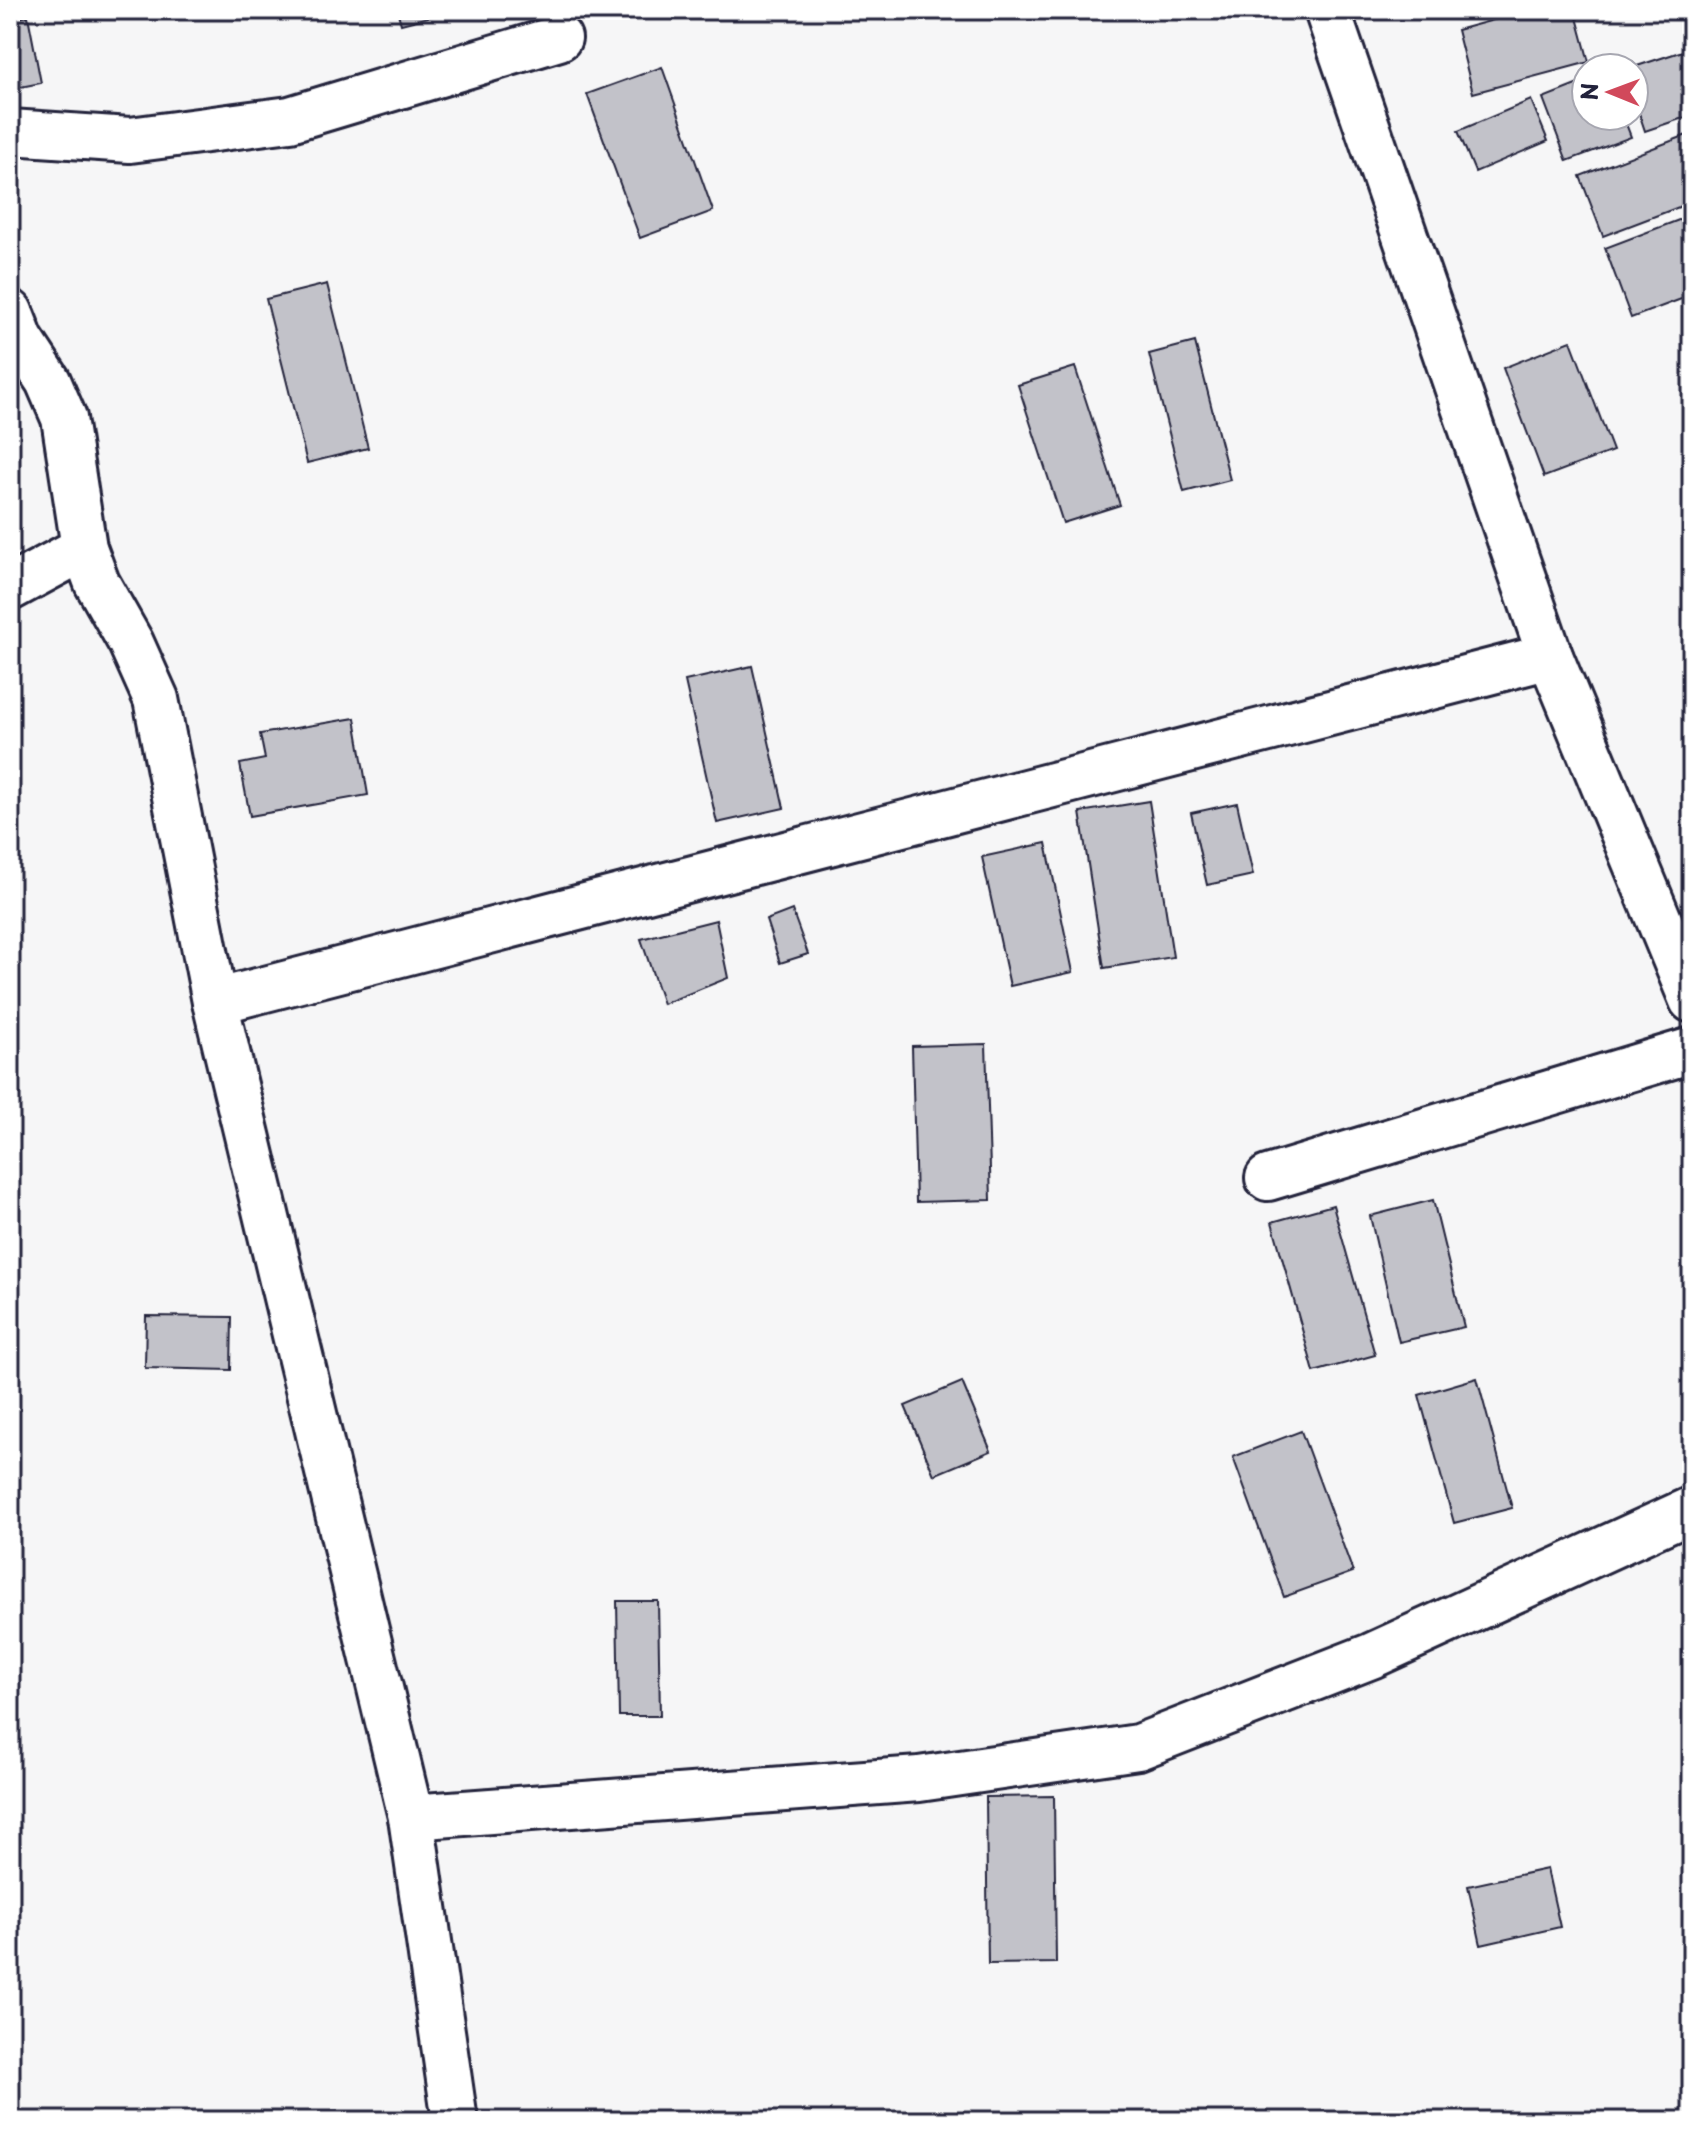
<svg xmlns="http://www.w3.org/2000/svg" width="1702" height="2131" font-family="'Playpen Sans',sans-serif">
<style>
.building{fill:#c2c2c9;stroke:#22223b;stroke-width:2}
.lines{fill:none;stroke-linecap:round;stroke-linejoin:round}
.street-casing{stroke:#22223b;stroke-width:50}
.street{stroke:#fff;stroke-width:44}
</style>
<rect width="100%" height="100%" fill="#f6f6f7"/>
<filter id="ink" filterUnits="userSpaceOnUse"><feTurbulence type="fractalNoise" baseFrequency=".0125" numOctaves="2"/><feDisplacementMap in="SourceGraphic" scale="16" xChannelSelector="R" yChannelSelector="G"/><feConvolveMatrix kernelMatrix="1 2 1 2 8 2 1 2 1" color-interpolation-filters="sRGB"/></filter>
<g filter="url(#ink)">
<g class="building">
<path d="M397 10H456L401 24Z"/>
<path d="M1530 10H1575L1589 62 1473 93 1457 30Z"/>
<path d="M28 16 41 83 10 89V20Z"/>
<path d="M1692 48V115L1645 131 1634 98V68H1631Z"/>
<path d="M662 67 713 211 640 238 587 94Z"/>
<path d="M1586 81V116H1623L1631 137 1567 161 1543 98Z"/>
<path d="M1531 100 1548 141 1475 172 1458 131Z"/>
<path d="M1692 133V202L1603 236 1580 176Z"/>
<path d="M1692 215V295L1631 318 1605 248Z"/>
<path d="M327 284 368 448 307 463 266 299Z"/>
<path d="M1571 341 1613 451 1544 477 1503 368Z"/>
<path d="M1195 342 1230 480 1184 492 1149 354Z"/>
<path d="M1075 367 1120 505 1063 523 1018 385Z"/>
<path d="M752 666 784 808 717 823 685 681Z"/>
<path d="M355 718 368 795 250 816 240 764 265 759 260 734Z"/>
<path d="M1149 801 1173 957 1104 968 1080 812Z"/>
<path d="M1237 803 1253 875 1207 885 1191 813Z"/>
<path d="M1046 843 1073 972 1010 986 982 857Z"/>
<path d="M792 910 808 954 780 963 766 920Z"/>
<path d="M716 920 728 978 663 1004 641 939Z"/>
<path d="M986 1044 991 1200 916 1202 912 1046Z"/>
<path d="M10 1190 17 1240 10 1241Z"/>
<path d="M1433 1200 1464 1327 1399 1342 1370 1216Z"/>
<path d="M1333 1205 1375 1355 1314 1372 1272 1222Z"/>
<path d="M146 1316 232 1317 231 1370 145 1368Z"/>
<path d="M1477 1378 1512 1508 1454 1523 1419 1395Z"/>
<path d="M962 1382 991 1451 934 1475 905 1406Z"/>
<path d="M1301 1431 1353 1572 1284 1597 1233 1457Z"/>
<path d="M617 1601H658L660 1716H619Z"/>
<path d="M1054 1796 1056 1963 988 1964 986 1797Z"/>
<path d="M1547 1869 1560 1927 1481 1945 1468 1886Z"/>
</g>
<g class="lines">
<defs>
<g id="street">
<path d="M1327 10 1550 656 1692 1000"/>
<path d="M10 132 130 140 290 119 559 38"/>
<path d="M10 312 21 340 48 381 64 418 84 548 97 583 131 643 156 699 215 1002 411 1817 455 2121"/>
<path d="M10 588 84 548"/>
<path d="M215 1002 1550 656"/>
<path d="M1268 1178 1692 1050"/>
<path d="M411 1817 919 1779 1138 1747 1371 1656 1692 1509"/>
</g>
</defs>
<use href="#street" class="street-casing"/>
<use href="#street" class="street"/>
</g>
</g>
<rect width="1702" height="2131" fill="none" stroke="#fff" stroke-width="40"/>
<rect x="20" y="20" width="1662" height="2091" fill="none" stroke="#22223b" stroke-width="3" filter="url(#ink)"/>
<g transform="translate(1610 92) rotate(271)"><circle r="38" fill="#ffffff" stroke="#a7a7b1" stroke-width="2"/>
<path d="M0-6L14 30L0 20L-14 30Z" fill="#d1495b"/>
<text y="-12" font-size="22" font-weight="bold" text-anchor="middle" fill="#22223b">N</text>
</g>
</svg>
